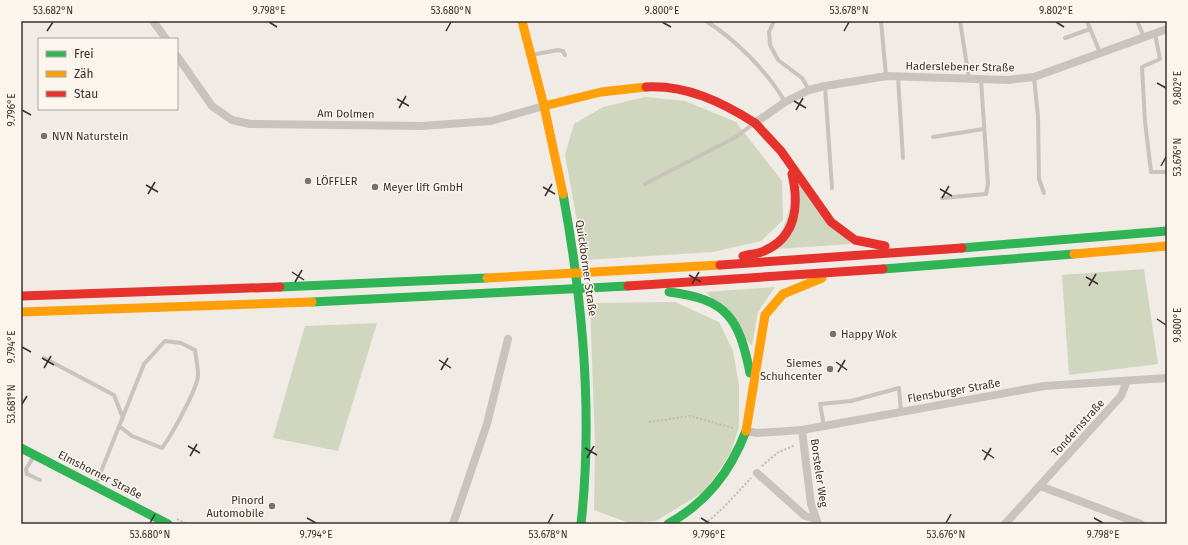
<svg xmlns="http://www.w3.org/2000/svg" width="1188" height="545" font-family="'Fira Sans',sans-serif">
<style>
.green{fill:#d1d6bf}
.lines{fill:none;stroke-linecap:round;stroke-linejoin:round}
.path{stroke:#c2bbb6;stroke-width:2;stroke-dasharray:2 2;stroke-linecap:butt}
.lane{stroke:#c9c3be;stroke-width:4}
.street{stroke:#c9c3be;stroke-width:8}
.fast{stroke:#30b455;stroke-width:9}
.slow{stroke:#ff9f0a;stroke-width:9}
.jam{stroke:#e5322d;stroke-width:9}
.ticks{fill:none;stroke:#3b302b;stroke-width:1.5}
.poi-dot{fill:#7a716c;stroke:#fbf5ee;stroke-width:1.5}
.labels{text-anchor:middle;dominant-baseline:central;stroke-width:3;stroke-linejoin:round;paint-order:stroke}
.street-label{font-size:11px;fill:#3b302b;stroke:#fbf5ee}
.poi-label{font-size:11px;fill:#3b302b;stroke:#fbf5ee;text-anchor:start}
.neatline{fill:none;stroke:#3b302b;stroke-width:1.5}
.ticks-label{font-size:10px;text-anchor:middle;fill:#3b302b}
</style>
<rect width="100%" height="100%" fill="#f0ebe5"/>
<g class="green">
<path d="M645 97 685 101 736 122 782 181 783 220 761 241 713 252 584 260 565 155 574 124 603 107Z"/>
<path d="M798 184 851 244 776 249Z"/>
<path d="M1144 269 1158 364 1069 375 1062 275Z"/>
<path d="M775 287 758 312 752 346 706 292Z"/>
<path d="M675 302 719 322 733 351 739 385V427L730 454 705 491 656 521 629 523 594 510 595 445 590 303Z"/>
<path d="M377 323 338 451 273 438 305 326Z"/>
</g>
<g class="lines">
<g class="path">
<path d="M649 422 690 416 733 428"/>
<path d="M762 466 777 453 795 445"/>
<path d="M177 519 187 524"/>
<path d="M705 524 723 508 751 478"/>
</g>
<g class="lane">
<path d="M706 21C735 39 768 72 785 102"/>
<path d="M774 21 769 32 770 45 778 60 802 78 809 90"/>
<path d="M881 21 886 76"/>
<path d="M960 21 969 79"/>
<path d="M1087 21 1100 53"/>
<path d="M1137 21 1144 37"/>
<path d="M1155 34 1160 59 1142 67 1145 122 1151 172H1167"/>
<path d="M1065 38 1090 29"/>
<path d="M531 55 558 50 563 51 565 55"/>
<path d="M898 77 903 158"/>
<path d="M1034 77 1038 117 1039 179 1044 193"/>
<path d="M825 86 832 188"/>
<path d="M933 137 984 129"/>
<path d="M645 184 736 137 753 124"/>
<path d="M942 198 986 194 988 184 981 80"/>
<path d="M44 358 114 395 123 418"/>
<path d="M824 426 820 404 851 401 899 388 901 412"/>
<path d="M34 456 26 469 27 474 40 480"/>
<path d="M96 484 144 364 165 341 181 343 195 350C196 358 198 367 198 375 198 388 171 436 162 448L132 436 119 426"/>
</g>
<g class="street">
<path d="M153 21 166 39"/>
<path d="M177 56 212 106 232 120 250 124 421 126 491 121 544 106"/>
<path d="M755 123 785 102 809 90 825 86 887 76 1008 80 1034 77 1167 29"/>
<path d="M802 430 811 504 818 524"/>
<path d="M746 431 757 433 802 430 1044 386 1167 378"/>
<path d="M757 473 805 516 816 519"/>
<path d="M1040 486 1141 524"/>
<path d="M453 524 487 424 508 339"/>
<path d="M1005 524 1121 396 1127 381"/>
</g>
<g class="fast">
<path d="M563 194C583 302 593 415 581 524"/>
<path d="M962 248 1167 231"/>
<path d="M883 269 1074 254"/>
<path d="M280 287 487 278"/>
<path d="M669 292C727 299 739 318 750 373"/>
<path d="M312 302 628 286"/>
<path d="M21 448 168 524"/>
<path d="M668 524C707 502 730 472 746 431"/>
</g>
<g class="slow">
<path d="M522 21 544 106"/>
<path d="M563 194 544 106 601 92 646 87"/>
<path d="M1074 254 1167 246"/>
<path d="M487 278 720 265"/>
<path d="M21 312 312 302"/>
<path d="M746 431 765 315 783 294 822 278"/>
</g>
<g class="jam">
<path d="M646 87C687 85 722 102 755 123"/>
<path d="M755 123 781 151 831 222 855 240 885 246"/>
<path d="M743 256C750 254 758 254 764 251 797 237 799 204 792 174"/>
<path d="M720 265 962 248"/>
<path d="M628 286 883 269"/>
<path d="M21 296 280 287"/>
</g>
</g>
<path class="ticks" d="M269 22 277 27M662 22 671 27M1056 22 1064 27M47 31 53 22M446 31 451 22M844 31 849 22M1157 83 1166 88M397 99 409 106M794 101 806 108M399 108 406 96M22 110 31 115M796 110 803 98M1161 166 1166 157M146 185 158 192M543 187 555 194M940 189 952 196M148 194 155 182M545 196 552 184M942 198 949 186M292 272 304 280M689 275 701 282M1086 277 1098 284M295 282 302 270M692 284 699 272M1089 286 1096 274M1157 319 1166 325M22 347 31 352M42 358 54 365M439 360 451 368M836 362 847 370M44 368 51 356M441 370 448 358M838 372 845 360M22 404 27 396M188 446 200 453M585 448 597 455M982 450 994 458M190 456 197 444M587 458 594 446M984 460 991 448M307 518 316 523M701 518 709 523M1094 518 1103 523M150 523 155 514M548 523 553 514M946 523 951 514"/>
<g class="poi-dot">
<circle cx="44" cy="136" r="4"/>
<circle cx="308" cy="181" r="4"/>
<circle cx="375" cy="187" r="4"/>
<circle cx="833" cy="334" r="4"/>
<circle cx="830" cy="369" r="4"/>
<circle cx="272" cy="506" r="4"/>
</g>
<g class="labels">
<g class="street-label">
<text transform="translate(960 67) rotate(1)">Haderslebener Straße</text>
<text transform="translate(346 114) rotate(1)">Am Dolmen</text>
<text transform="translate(586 268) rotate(82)">Quickborner Straße</text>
<text transform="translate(954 391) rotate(-10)">Flensburger Straße</text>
<text transform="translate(1078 428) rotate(-48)">Tondernstraße</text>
<text transform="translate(819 473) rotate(82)">Borsteler Weg</text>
<text transform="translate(100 475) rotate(27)">Elmshorner Straße</text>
</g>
<g class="poi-label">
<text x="52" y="136">NVN Naturstein</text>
<text x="316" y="181">LÖFFLER</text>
<text x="383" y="187">Meyer lift GmbH</text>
<text x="841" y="334">Happy Wok</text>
<text x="822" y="363" text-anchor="end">Siemes<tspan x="822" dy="13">Schuhcenter</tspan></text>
<text x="264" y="500" text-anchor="end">Pinord<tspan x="264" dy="13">Automobile</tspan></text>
</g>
</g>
<rect width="1188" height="545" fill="none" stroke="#fbf5ee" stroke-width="44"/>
<rect x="38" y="38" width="140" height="72" fill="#fbf5ee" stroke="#aea6a0"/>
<rect x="46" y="51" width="20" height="6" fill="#30b455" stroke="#aea6a0"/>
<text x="74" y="58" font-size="12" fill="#3b302b">Frei</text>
<rect x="46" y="71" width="20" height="6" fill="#ff9f0a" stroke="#aea6a0"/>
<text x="74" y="78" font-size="12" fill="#3b302b">Zäh</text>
<rect x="46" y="91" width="20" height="6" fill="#e5322d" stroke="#aea6a0"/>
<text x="74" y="98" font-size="12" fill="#3b302b">Stau</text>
<rect x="22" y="22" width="1144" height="501" class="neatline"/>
<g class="ticks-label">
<text x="53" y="14">53.682°N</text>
<text x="269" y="14">9.798°E</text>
<text x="451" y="14">53.680°N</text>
<text x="662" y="14">9.800°E</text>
<text x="849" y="14">53.678°N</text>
<text x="1056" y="14">9.802°E</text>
<text transform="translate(1177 88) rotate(-90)" y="4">9.802°E</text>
<text transform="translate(11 110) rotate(-90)" y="4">9.796°E</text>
<text transform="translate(1177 157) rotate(-90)" y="4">53.676°N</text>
<text transform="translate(1177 325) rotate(-90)" y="4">9.800°E</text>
<text transform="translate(11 347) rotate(-90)" y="4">9.794°E</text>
<text transform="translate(11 404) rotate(-90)" y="4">53.681°N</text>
<text x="150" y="538">53.680°N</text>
<text x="316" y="538">9.794°E</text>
<text x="548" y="538">53.678°N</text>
<text x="709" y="538">9.796°E</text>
<text x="946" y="538">53.676°N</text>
<text x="1103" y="538">9.798°E</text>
</g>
</svg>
